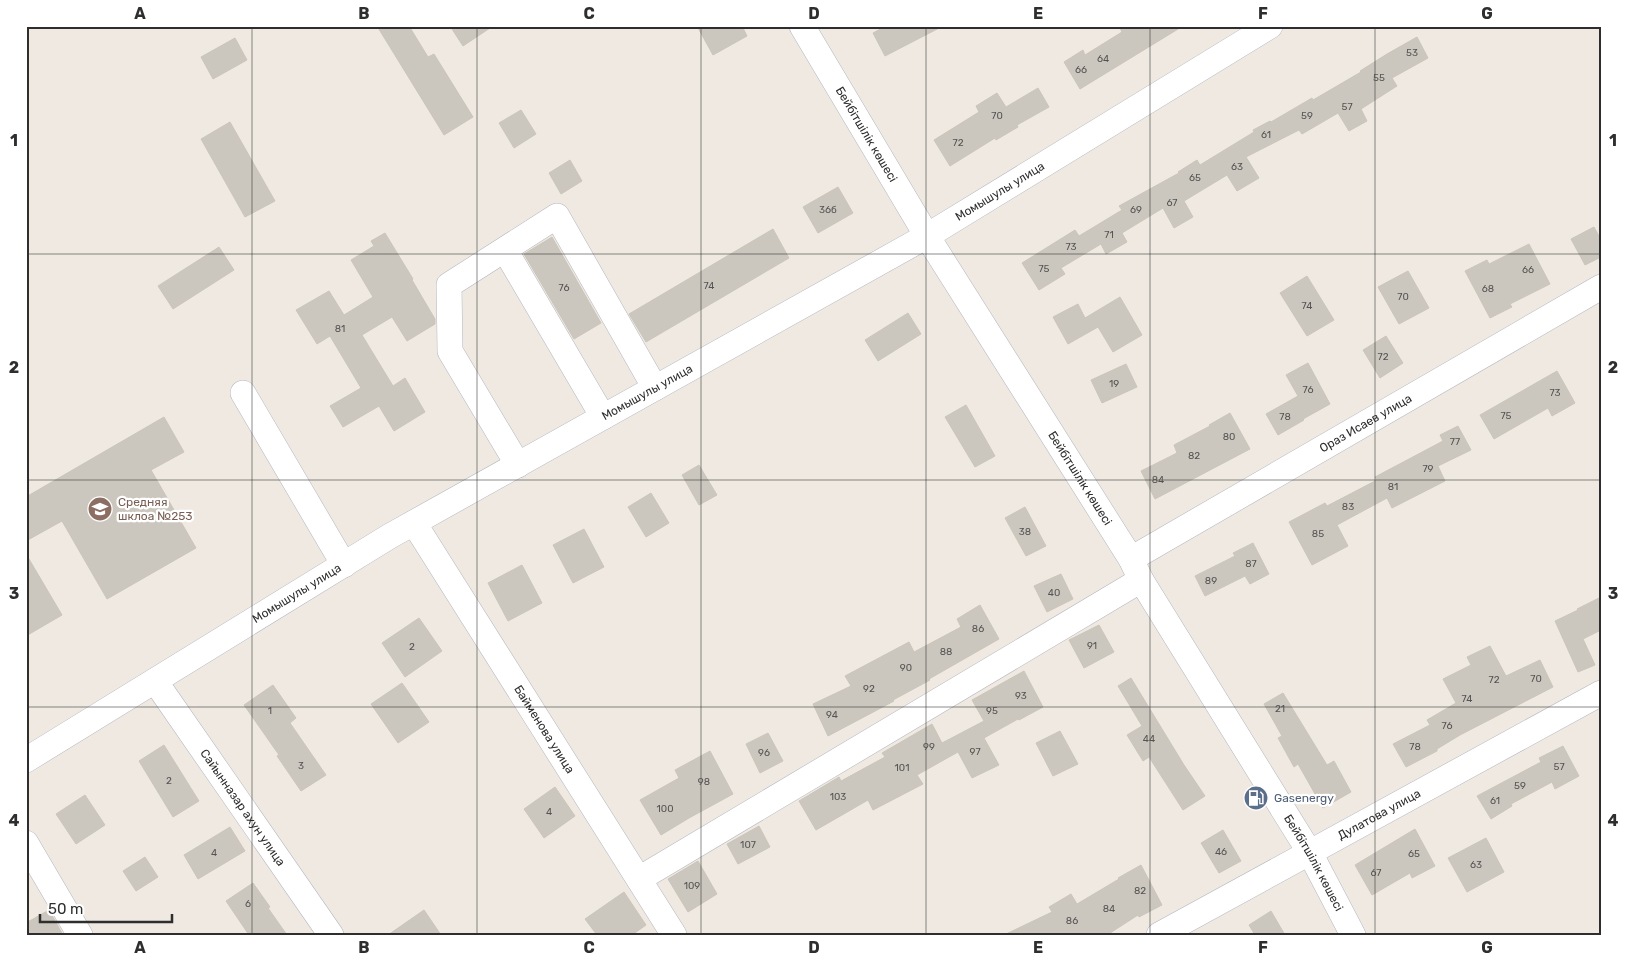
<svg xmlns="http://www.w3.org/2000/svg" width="1627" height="961" font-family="Rubik,sans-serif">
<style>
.building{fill:#cbc7bf;stroke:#cbc5ba}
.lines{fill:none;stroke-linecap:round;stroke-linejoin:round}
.minor-casing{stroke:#b4b7c1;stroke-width:26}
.minor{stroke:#fff;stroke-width:25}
.grid{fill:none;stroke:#2e2e2e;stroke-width:1;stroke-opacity:0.55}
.labels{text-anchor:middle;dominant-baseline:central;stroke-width:4.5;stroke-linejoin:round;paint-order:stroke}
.number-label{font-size:10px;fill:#555452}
.street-label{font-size:12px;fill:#2e2e2e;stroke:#fff}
.education-label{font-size:12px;fill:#785e54;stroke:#fff;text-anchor:start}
.service-label{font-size:12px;fill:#4e5e75;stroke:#fff;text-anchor:start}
.neatline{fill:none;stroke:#2e2e2e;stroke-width:2}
.grid-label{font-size:16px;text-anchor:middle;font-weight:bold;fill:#2e2e2e}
</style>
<rect width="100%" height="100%" fill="#efe9e1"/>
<g class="building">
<path d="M377 26H409L428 57 434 54 473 117 444 135Z"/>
<path d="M450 26H493L463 46Z"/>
<path d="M697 26H742L747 36 713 55Z"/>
<path d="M886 26H943L885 56 873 33Z"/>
<path d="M1119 26H1183L1080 89 1064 62 1083 50 1085 55 1122 32Z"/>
<path d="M1417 37 1428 58 1392 78 1397 86 1361 109 1367 121 1349 131 1338 113 1302 134 1299 130 1246 157 1259 178 1237 191 1227 175 1184 201 1193 217 1174 228 1163 208 1122 233 1127 242 1106 254 1101 244 1061 268 1065 274 1039 290 1022 263 1075 230 1079 236 1122 210 1119 206 1179 173 1178 172 1197 160 1200 165 1254 132 1253 130 1270 121 1271 122 1312 98 1313 100 1361 72 1360 71 1387 54Z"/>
<path d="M235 38 247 60 213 79 201 57Z"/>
<path d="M1038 88 1049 107 1017 125 1018 127 996 140 995 138 950 166 934 140 979 112 976 106 997 93 1006 107Z"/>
<path d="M521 110 536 134 514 148 499 123Z"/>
<path d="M230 122 275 201 245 217 201 139Z"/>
<path d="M570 160 582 181 561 194 549 173Z"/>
<path d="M838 187 853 213 818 233 803 207Z"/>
<path d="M1594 227 1601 240V257L1585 265 1571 239Z"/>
<path d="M773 229 789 258 646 342 629 314Z"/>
<path d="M385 233 413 279 412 280 435 319V324L407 341 392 317 362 335 393 386 405 378 425 412 394 431 379 406 343 427 330 406 361 388 330 336 317 344 296 310 329 291 344 315 373 297 351 260 374 246 371 241Z"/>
<path d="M552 237 601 323 574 339 524 254Z"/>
<path d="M1529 244 1550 284 1510 304 1512 307 1490 318 1465 271 1487 260 1489 264Z"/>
<path d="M219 247 234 270 173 309 158 286Z"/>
<path d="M1408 271 1429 308 1399 324 1378 287Z"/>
<path d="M1307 276 1334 320 1307 336 1280 293Z"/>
<path d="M1120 297 1142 335 1113 352 1098 327 1068 344 1053 317 1078 304 1085 318Z"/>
<path d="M908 313 921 334 878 361 865 340Z"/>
<path d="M1386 336 1403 363 1380 378 1363 350Z"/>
<path d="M1308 363 1330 404 1303 419 1304 420 1278 435 1266 414 1298 396 1286 375Z"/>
<path d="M1126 364 1137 387 1102 403 1091 380Z"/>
<path d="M1557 371 1575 403 1552 416 1548 408 1494 439 1480 415Z"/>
<path d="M966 405 995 456 975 467 945 417Z"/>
<path d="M1230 413 1250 449 1155 499 1141 471 1177 453 1174 445 1210 426 1209 425Z"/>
<path d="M164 417 184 452 151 470 196 548 107 599 62 521 26 541V497Z"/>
<path d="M1458 426 1471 450 1438 466 1445 481 1392 508 1387 498 1337 525 1348 546 1312 565 1289 522 1325 503 1327 506 1377 480 1375 477 1443 441 1440 435Z"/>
<path d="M699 465 717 495 699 505 682 475Z"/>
<path d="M651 493 669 523 646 537 628 507Z"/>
<path d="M1025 507 1046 546 1026 556 1005 518Z"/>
<path d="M584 529 604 567 573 583 553 545Z"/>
<path d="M1253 543 1269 574 1250 584 1245 576 1205 596 1195 576 1235 556 1233 553Z"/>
<path d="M26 554 62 615 26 636Z"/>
<path d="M522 565 542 603 508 621 488 583Z"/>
<path d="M1061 574 1073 599 1047 612 1034 586Z"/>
<path d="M1601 597V630L1583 639 1595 665 1578 672 1555 621 1578 610 1577 609Z"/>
<path d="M980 605 999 639 929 679 930 680 893 700 894 701 828 736 813 704 851 686 845 676 909 642 914 652 961 627 957 619Z"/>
<path d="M419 618 442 651 405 677 382 643Z"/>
<path d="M1099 625 1114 652 1084 668 1069 640Z"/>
<path d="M1490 646 1506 676 1540 660 1553 687 1460 735 1437 749V751L1406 767 1393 744 1430 725 1427 720 1456 703 1443 679 1471 665 1467 657Z"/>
<path d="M1024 671 1043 707 1019 720 1018 719 984 738 999 765 972 778 958 752 917 775 923 784 873 810 868 800 816 830 799 801 839 777 841 781 885 757 882 753 932 724 942 743 984 721 972 700Z"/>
<path d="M1131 678 1184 765 1205 796 1183 810 1149 757 1143 761 1127 735 1142 726 1118 686Z"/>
<path d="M402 683 429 722 398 743 371 704Z"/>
<path d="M273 685 296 718 290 723 326 775 301 791 277 756 279 755 244 705Z"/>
<path d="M1283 693 1327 765 1334 761 1351 792 1323 808 1298 764 1294 767 1278 738 1282 736 1264 704Z"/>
<path d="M1060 731 1078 764 1053 776 1036 743Z"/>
<path d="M768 733 783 761 760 773 746 744Z"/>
<path d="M164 745 199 801 173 817 139 761Z"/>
<path d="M1563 746 1579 776 1555 789 1552 782 1511 804 1512 806 1491 819 1477 796 1541 762 1539 758Z"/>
<path d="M710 751 733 794 689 818 661 835 640 800 679 778 675 770Z"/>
<path d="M555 787 575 816 544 838 524 809Z"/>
<path d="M85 795 105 825 76 844 56 814Z"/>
<path d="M759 826 770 847 738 864 727 844Z"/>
<path d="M230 827 245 851 198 879 184 855Z"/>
<path d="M1415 829 1435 866 1412 878 1410 873 1372 895 1355 865Z"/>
<path d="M1223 830 1241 861 1219 873 1201 843Z"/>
<path d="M1486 838 1504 872 1467 892 1448 858Z"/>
<path d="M145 857 158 877 136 891 123 871Z"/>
<path d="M698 861 717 894 688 912 668 879Z"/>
<path d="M1141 865 1162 905 1139 917 1138 915 1107 935H1004L1052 912 1049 907 1071 894 1077 904 1119 879 1118 878Z"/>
<path d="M253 883 270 907 268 908 287 935H249L226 901Z"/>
<path d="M624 892 646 925 632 935H597L585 919Z"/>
<path d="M49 910 63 935H26V923Z"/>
<path d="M424 910 441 935H388Z"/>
<path d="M1271 911 1285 935H1255L1249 925Z"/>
</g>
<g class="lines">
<defs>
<g id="minor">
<path id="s1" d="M802 26 927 236 1131 559 1141 580 1310 853 1353 935"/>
<path d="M505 250 603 417"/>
<path d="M243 393 344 565"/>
<path d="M518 465 450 351 449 285 557 216 655 388"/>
<path id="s2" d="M414 523 674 935"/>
<path id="s3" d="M1131 559 1601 287"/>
<path id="s4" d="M155 681 331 935"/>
<path id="s5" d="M26 760 390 536 927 236 1270 26"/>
<path d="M26 843 80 935"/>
<path d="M639 879 1141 580"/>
<path id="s6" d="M1159 935 1601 693"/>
</g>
</defs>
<use href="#minor" class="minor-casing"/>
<use href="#minor" class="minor"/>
</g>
<path class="grid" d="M252 26V935M477 26V935M701 26V935M926 26V935M1150 26V935M1375 26V935M26 254H1601M26 480H1601M26 707H1601"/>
<defs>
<symbol id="school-disc" viewBox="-11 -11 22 22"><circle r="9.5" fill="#8d6e63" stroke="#fff"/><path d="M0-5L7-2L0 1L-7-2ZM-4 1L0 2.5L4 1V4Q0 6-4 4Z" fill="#fff"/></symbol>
<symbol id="fuel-disc" viewBox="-11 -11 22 22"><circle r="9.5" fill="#5c6f8a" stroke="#fff"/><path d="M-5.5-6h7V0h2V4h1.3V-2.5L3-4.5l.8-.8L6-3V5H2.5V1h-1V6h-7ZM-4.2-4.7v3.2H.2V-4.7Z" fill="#fff"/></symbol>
</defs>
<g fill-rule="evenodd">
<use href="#school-disc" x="86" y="495" width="28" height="28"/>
<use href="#fuel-disc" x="1242" y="784" width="28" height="28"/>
</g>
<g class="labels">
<g class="number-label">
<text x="1412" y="53">53</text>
<text x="1103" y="59">64</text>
<text x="1081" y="70">66</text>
<text x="1379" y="78">55</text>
<text x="1347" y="107">57</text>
<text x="997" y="116">70</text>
<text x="1307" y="116">59</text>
<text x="1266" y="135">61</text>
<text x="958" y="143">72</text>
<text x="1237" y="167">63</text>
<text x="1195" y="178">65</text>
<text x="1172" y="203">67</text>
<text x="828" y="210">36б</text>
<text x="1136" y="210">69</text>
<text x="1109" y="235">71</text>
<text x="1071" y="247">73</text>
<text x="1044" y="269">75</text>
<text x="1528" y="270">66</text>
<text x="709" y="286">74</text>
<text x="564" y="288">76</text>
<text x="1488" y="289">68</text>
<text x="1403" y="297">70</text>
<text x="1307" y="306">74</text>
<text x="340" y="329">81</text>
<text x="1383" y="357">72</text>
<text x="1114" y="384">19</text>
<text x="1308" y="390">76</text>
<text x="1555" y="393">73</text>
<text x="1506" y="416">75</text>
<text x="1285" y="417">78</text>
<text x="1229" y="437">80</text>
<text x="1455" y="442">77</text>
<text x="1194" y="456">82</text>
<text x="1428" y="469">79</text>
<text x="1158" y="480">84</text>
<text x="1393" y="487">81</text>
<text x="1348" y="507">83</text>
<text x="1025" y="532">38</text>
<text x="1318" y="534">85</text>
<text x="1251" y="564">87</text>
<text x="1211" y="581">89</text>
<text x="1054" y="593">40</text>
<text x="978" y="629">86</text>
<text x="1092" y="646">91</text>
<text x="412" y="647">2</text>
<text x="946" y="652">88</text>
<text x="906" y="668">90</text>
<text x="1536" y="679">70</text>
<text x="1494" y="680">72</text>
<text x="869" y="689">92</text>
<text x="1021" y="696">93</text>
<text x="1467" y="699">74</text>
<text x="1280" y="709">21</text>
<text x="270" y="711">1</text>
<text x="992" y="711">95</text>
<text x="832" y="715">94</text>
<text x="1447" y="726">76</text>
<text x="1149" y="739">44</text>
<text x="929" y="747">99</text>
<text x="1415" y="747">78</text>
<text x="975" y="752">97</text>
<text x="764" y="753">96</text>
<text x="301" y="766">3</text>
<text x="1559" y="767">57</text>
<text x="902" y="768">101</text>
<text x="169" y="781">2</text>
<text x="704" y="782">98</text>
<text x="1520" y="786">59</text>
<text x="838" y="797">103</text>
<text x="1495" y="801">61</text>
<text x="665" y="809">100</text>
<text x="549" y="812">4</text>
<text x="748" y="845">107</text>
<text x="1221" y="852">46</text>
<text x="214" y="853">4</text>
<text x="1414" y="854">65</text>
<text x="1476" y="865">63</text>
<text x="1376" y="873">67</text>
<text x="692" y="886">109</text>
<text x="1140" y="891">82</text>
<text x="248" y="904">6</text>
<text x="1109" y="909">84</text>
<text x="1072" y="921">86</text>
</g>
<g class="street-label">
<text stroke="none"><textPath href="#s1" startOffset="126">Бейбітшілік көшесі</textPath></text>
<text stroke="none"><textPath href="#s5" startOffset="1128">Момышулы улица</textPath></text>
<text stroke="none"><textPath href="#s5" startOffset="722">Момышулы улица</textPath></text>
<text stroke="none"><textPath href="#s3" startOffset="271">Ораз Исаев улица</textPath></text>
<text stroke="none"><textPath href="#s1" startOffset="531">Бейбітшілік көшесі</textPath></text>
<text stroke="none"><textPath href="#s5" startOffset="318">Момышулы улица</textPath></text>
<text stroke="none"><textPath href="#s2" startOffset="244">Байменова улица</textPath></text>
<text stroke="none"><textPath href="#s4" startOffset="154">Сайынназар ахун улица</textPath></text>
<text stroke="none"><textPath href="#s6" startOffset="251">Дулатова улица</textPath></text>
<text stroke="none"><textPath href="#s1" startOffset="981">Бейбітшілік көшесі</textPath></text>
</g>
<g class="education-label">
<text x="118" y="502">Средняя<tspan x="118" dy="14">шклоа №253</tspan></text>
</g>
<g class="service-label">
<text x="1274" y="798">Gasenergy</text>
</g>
</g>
<rect width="1627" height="961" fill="none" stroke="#ffffff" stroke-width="55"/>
<path d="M40 914v8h132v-8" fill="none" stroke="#2e2e2e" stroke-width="2.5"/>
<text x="48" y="914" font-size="15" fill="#2e2e2e" stroke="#ffffff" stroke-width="4" paint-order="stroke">50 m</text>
<rect x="28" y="28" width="1572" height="906" class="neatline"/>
<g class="grid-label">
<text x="140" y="19">A</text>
<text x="364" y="19">B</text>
<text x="589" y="19">C</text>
<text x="814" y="19">D</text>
<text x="1038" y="19">E</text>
<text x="1263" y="19">F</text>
<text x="1487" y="19">G</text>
<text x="14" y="146">1</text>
<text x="1613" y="146">1</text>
<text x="14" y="373">2</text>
<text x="1613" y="373">2</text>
<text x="14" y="599">3</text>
<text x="1613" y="599">3</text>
<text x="14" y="826">4</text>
<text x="1613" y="826">4</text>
<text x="140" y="953">A</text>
<text x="364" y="953">B</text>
<text x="589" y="953">C</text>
<text x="814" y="953">D</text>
<text x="1038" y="953">E</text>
<text x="1263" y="953">F</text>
<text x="1487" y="953">G</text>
</g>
</svg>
